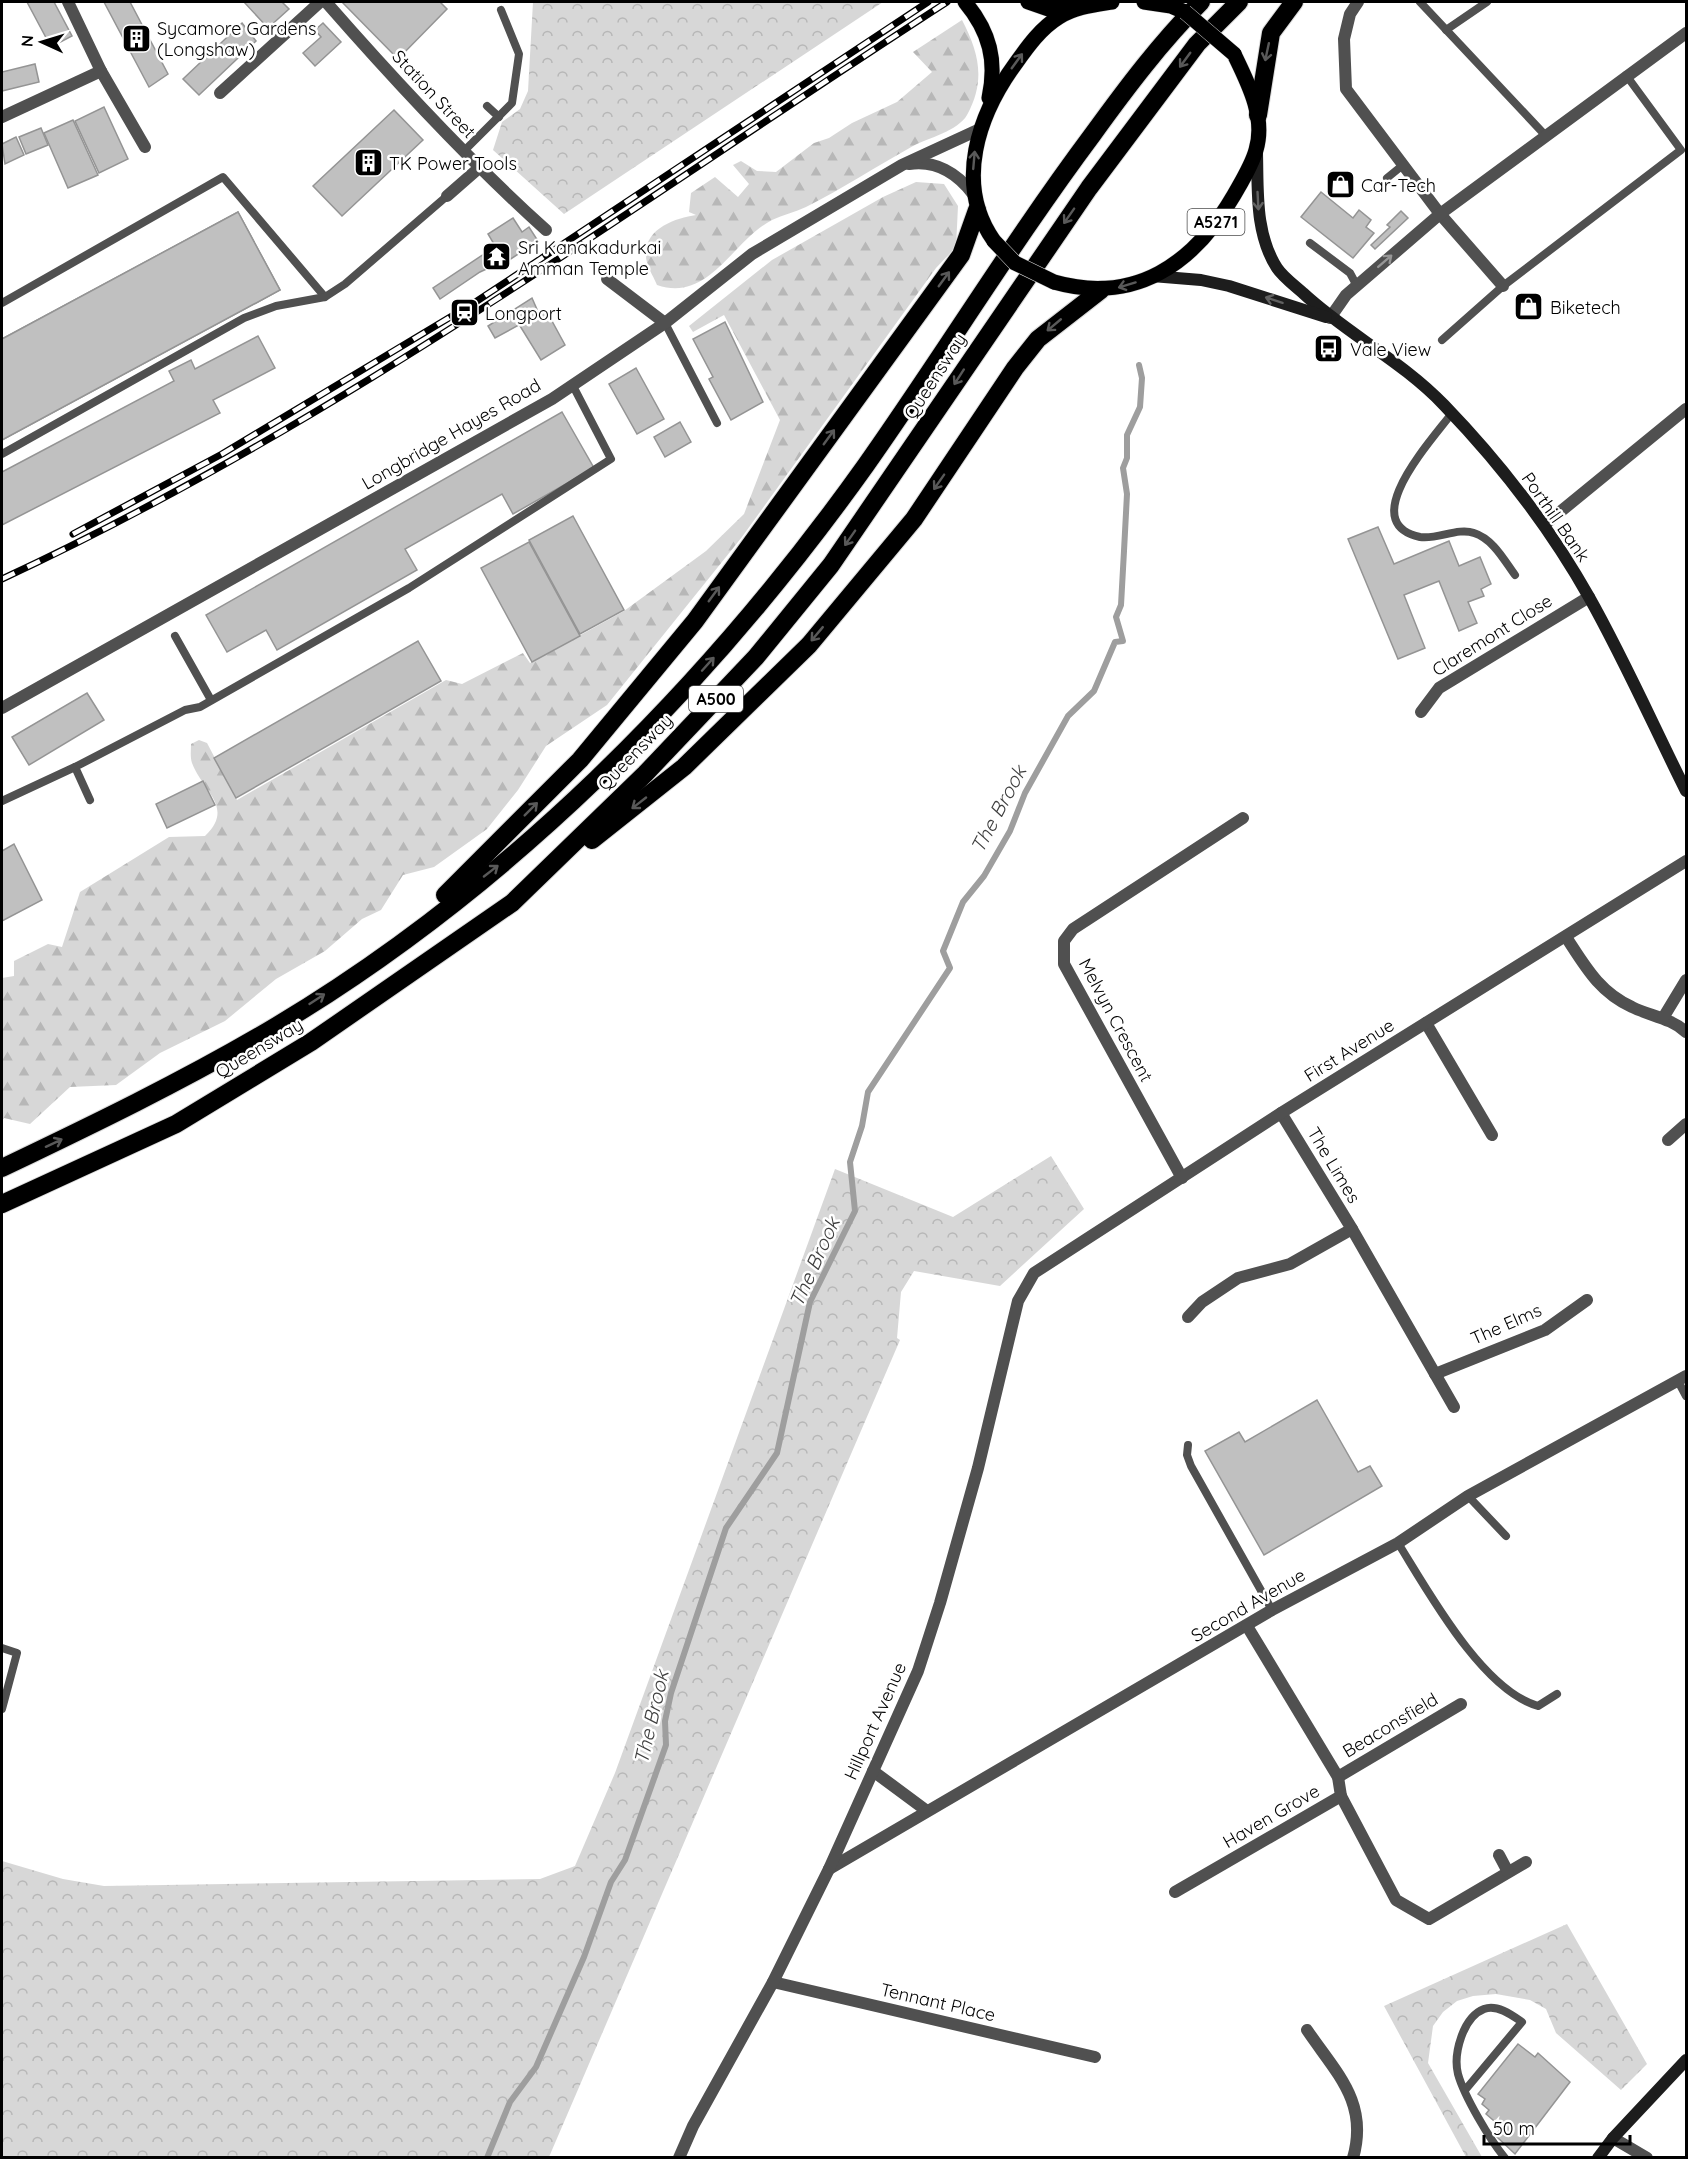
<svg xmlns="http://www.w3.org/2000/svg" width="1688" height="2159" font-family="Quicksand,sans-serif">
<style>
.forest{fill:url(#forest-firs)}
.park{fill:url(#park-crowns)}
.lines{fill:none;stroke-linecap:round;stroke-linejoin:round}
.stream{stroke:#9e9e9e;stroke-width:6}
.building{fill:#c0c0c0;stroke:#949494;stroke-width:1.5}
.primary-casing{stroke:#dbdbdb;stroke-width:16}
.highway-casing{stroke:#dbdbdb;stroke-width:20}
.lane{stroke:#505050;stroke-width:8}
.street{stroke:#505050;stroke-width:12}
.secondary{stroke:#1d1d1d;stroke-width:12}
.primary{stroke:#000;stroke-width:15}
.highway{stroke:#000;stroke-width:18}
.rail-casing{stroke:#000;stroke-width:7}
.rail{stroke:#fff;stroke-width:4.5;stroke-dasharray:14;stroke-linecap:butt}
.primary-bridge-casing{stroke:#dbdbdb;stroke-width:16;stroke-linecap:butt}
.primary-bridge{stroke:#000;stroke-width:15}
.oneway{stroke:#595959}
.oneway2{stroke:#616161}
.oneway3{stroke:#969696}
.labels{text-anchor:middle;dominant-baseline:central;stroke-width:5;stroke-linejoin:round;paint-order:stroke}
.shield{fill:#fff;stroke:#4c4c4c;stroke-width:1.5}
.shield-label{font-size:16px;font-weight:bold;fill:#000}
.poi-label{font-size:18px;fill:#000;stroke:#fff;text-anchor:start}
.street-label{font-size:18px;fill:#000;stroke:#fff}
.water-label{font-size:20px;font-style:italic;fill:#3f3f3f;stroke:#fff}
</style>
<defs>
<pattern id="forest-firs" width="22" height="20" patternUnits="userSpaceOnUse" patternTransform="scale(1.5)"><rect width="22" height="20" fill="#d7d7d7"/><path d="M5 1l3.5 6h-7zM16 11l3.5 6h-7z" fill="#b7b7b7"/></pattern>
<pattern id="park-crowns" width="20" height="18" patternUnits="userSpaceOnUse" patternTransform="scale(1.5)"><rect width="20" height="18" fill="#d7d7d7"/><path d="M2 6a3 3 0 1 1 6 0M12 15a3 3 0 1 1 6 0" fill="none" stroke="#b7b7b7"/></pattern>
</defs>
<rect width="100%" height="100%" fill="#fff"/>
<g class="forest">
<path d="M962 20C979 53 986 80 967 115 958 131 928 138 913 146 877 166 842 189 806 207 795 212 783 215 772 220 732 241 709 303 657 285 653 275 645 264 646 253 646 228 676 218 696 215L689 212 691 193 715 177 738 197 749 184 733 165 741 161 757 171 776 172 814 143 829 138 852 123 897 102 932 72 913 52Z"/>
<path d="M916 182 944 184 958 206 956 247 936 268 742 537 607 705 546 746 518 790 487 829 434 867 403 875 381 910 362 919 325 951 276 979 225 1021 160 1053 116 1085 70 1087 30 1124 4 1118 2 1121V978L14 976V961L48 944 62 947 80 892 169 837 205 836C235 807 203 792 192 763 190 757 191 750 191 744L199 740 207 743 237 800 446 680 462 684 523 653 530 663 624 611 706 551 744 514 780 420 724 315 693 332 689 326 772 260 883 197Z"/>
</g>
<g class="park">
<path d="M533 2H883L564 214 493 150 502 122 520 109 528 91Z"/>
<path d="M1051 1156 1084 1209 1000 1286 914 1271 901 1292 897 1338 900 1340 549 2157H2V1861L63 1879 104 1886 540 1879 575 1866 615 1773 835 1169 953 1217Z"/>
<path d="M1567 1924 1647 2064 1621 2090 1556 2033 1546 2009 1530 2000 1496 1994 1473 1996 1457 2001 1443 2012 1433 2026 1428 2063 1482 2157H1466L1384 2006Z"/>
</g>
<g class="lines">
<path class="stream" d="M487 2158 510 2102 536 2067 584 1957 611 1882 625 1860 666 1745 665 1721 671 1693 726 1528 777 1453 810 1302 855 1211 850 1162 862 1126 868 1092 950 968 943 951 963 902 984 876 1010 831 1025 793 1068 716 1094 691 1115 642 1123 641 1116 617 1121 605 1124 551 1127 494 1123 468 1127 458V435L1140 407 1142 378 1139 365"/>
</g>
<g class="building">
<path d="M27 2H54L72 36 51 47Z"/>
<path d="M104 2H130L168 74 149 87Z"/>
<path d="M244 2H282L289 9 268 28Z"/>
<path d="M342 2H440L447 9 398 59Z"/>
<path d="M242 23 256 41 199 95 183 79Z"/>
<path d="M323 23 341 42 315 66 303 53 321 37 315 30Z"/>
<path d="M35 64 39 82 2 91V72Z"/>
<path d="M104 107 128 159 99 173 75 121Z"/>
<path d="M394 110 423 140 342 216 313 186Z"/>
<path d="M73 120 98 175 68 188 44 133Z"/>
<path d="M41 128 48 145 26 154 19 137Z"/>
<path d="M16 137 24 155 5 164 2 144Z"/>
<path d="M1321 192 1353 218 1359 210 1371 220 1366 227 1374 233 1353 258 1301 217Z"/>
<path d="M1401 211 1408 218 1375 249 1371 245 1390 227 1387 225Z"/>
<path d="M238 212 280 290 2 440V339Z"/>
<path d="M238 212 280 290 2 440V339Z"/>
<path d="M513 218 522 232 529 227 538 241 497 268 495 265 480 272 440 299 433 288 487 252 485 249 494 244 488 234Z"/>
<path d="M532 298 539 314 495 338 488 326Z"/>
<path d="M546 310 565 345 541 360 520 326Z"/>
<path d="M725 322 763 402 731 420 709 379 713 377 693 339Z"/>
<path d="M258 336 275 368 213 400 220 413 2 525V472L174 381 169 371 191 360 195 369Z"/>
<path d="M636 368 664 419 637 434 609 384Z"/>
<path d="M562 412 594 468 513 514 502 494 405 549 417 570 277 650 266 630 227 652 206 615Z"/>
<path d="M680 422 691 442 665 457 654 437Z"/>
<path d="M573 516 624 610 580 634 529 540Z"/>
<path d="M1378 527 1394 564 1449 541 1459 566 1480 557 1491 584 1481 589 1484 596 1468 602 1477 623 1459 631 1439 581 1404 595 1425 648 1398 659 1348 539Z"/>
<path d="M529 542 580 636 532 662 481 568Z"/>
<path d="M418 641 441 681 236 798 214 758Z"/>
<path d="M87 693 104 720 29 765 12 737Z"/>
<path d="M203 781 215 805 167 828 156 804Z"/>
<path d="M14 844 42 900 2 921V851Z"/>
<path d="M1317 1400 1358 1472 1370 1466 1382 1486 1264 1555 1205 1451 1239 1432 1245 1442Z"/>
<path d="M1518 2044 1535 2057 1538 2053 1570 2082 1515 2154 1496 2136 1501 2127 1486 2114 1489 2110 1482 2104 1485 2099 1478 2094Z"/>
</g>
<g class="lines">
<defs>
<g id="primary">
<path d="M965 2C990 32 997 61 989 98"/>
<path d="M1028 2 1051 10 1071 9"/>
<path d="M1144 2 1171 6 1185 12"/>
<path d="M994 241C954 184 978 115 1016 63 1028 46 1041 28 1059 17 1075 7 1093 5 1112 2"/>
<path d="M1054 282C1135 305 1194 264 1234 195 1242 181 1252 165 1256 150 1266 117 1248 83 1234 54"/>
</g>
<g id="highway">
<path d="M1258 115 1271 33 1294 2"/>
<path d="M592 840 684 767 809 645 914 519 1015 368 1038 339 1101 290"/>
<path d="M445 895 580 760 695 621 961 255 977 210"/>
<path d="M2 1168C92 1125 181 1082 268 1031 505 891 707 688 866 465 943 356 1013 241 1093 134 1127 87 1161 42 1201 2"/>
<path d="M2 1204 176 1124 311 1042 512 903 645 774 756 657 831 565 1089 188 1197 44 1239 2"/>
</g>
</defs>
<use href="#primary" class="primary-casing"/>
<use href="#highway" class="highway-casing"/>
<g class="lane">
<path d="M1420 2 1545 135"/>
<path d="M1446 30 1487 2"/>
<path d="M487 106 499 117"/>
<path d="M463 152 512 103 519 54 501 10"/>
<path d="M1387 178 1403 165"/>
<path d="M1310 243 1350 273 1357 286"/>
<path d="M2 303 223 177 325 297"/>
<path d="M665 323 717 423"/>
<path d="M1442 340 1503 286 1681 150 1626 75"/>
<path d="M1452 413C1433 439 1354 523 1420 537 1437 540 1458 527 1474 533 1493 539 1504 560 1515 575"/>
<path d="M2 454 244 318 276 306 325 297 345 284 447 196"/>
<path d="M175 636 211 700"/>
<path d="M90 800 75 767 185 710 200 707 409 588 611 459 572 384"/>
<path d="M2 801 75 767"/>
<path d="M1678 1381 1686 1396"/>
<path d="M1188 1445 1187 1455 1191 1466 1272 1610"/>
<path d="M1468 1496 1506 1536"/>
<path d="M1398 1543C1428 1591 1482 1690 1538 1706L1557 1694"/>
<path d="M2 1648 17 1653 2 1709"/>
<path d="M1466 2089 1522 2022C1512 2015 1497 2004 1484 2009 1463 2017 1453 2054 1458 2074 1464 2096 1490 2140 1505 2158"/>
</g>
<g class="street">
<path d="M68 2 101 71 145 147"/>
<path d="M326 2C396 82 467 159 546 230"/>
<path d="M1358 2 1350 14 1344 39 1346 89 1440 214 1503 286"/>
<path d="M220 93 320 2"/>
<path d="M2 117 101 71"/>
<path d="M909 164C935 160 957 173 973 194"/>
<path d="M447 196 479 168"/>
<path d="M607 279 665 323"/>
<path d="M1330 318 1346 295 1440 214 1686 33"/>
<path d="M1544 525 1686 409"/>
<path d="M2 708 552 399 665 323 752 254 902 165 980 129"/>
<path d="M1421 712 1439 688 1589 597"/>
<path d="M1566 937C1585 966 1599 992 1632 1007 1650 1016 1671 1018 1686 1032"/>
<path d="M1663 1018 1686 980"/>
<path d="M1426 1023 1492 1135"/>
<path d="M1668 1140 1686 1124"/>
<path d="M1182 1178 1064 964V941L1073 929 1243 818"/>
<path d="M1352 1229 1454 1407"/>
<path d="M1188 1317 1202 1302 1238 1278 1290 1264 1352 1229 1281 1113"/>
<path d="M1435 1374 1545 1330 1587 1300"/>
<path d="M873 1771 927 1811"/>
<path d="M1338 1777 1461 1704"/>
<path d="M1341 1796 1396 1900 1429 1919 1526 1862"/>
<path d="M1499 1855 1508 1872"/>
<path d="M829 1869 1272 1610 1398 1543 1468 1496 1686 1376"/>
<path d="M1175 1892 1341 1796 1338 1777 1247 1626"/>
<path d="M773 1982 1095 2057"/>
<path d="M1307 2030C1336 2073 1369 2102 1353 2158"/>
<path d="M1613 2138 1647 2158"/>
<path d="M679 2158 693 2126 773 1982 829 1869 918 1671 940 1603 978 1468 1018 1301 1034 1273 1281 1113 1686 861"/>
</g>
<g class="secondary">
<path d="M1257 153C1258 191 1255 234 1277 268 1283 277 1294 285 1303 293 1347 334 1402 361 1444 405 1499 462 1550 528 1589 597 1624 659 1654 727 1686 791"/>
<path d="M1152 276 1201 280 1229 286 1326 317"/>
<path d="M1598 2158 1613 2138 1686 2060"/>
</g>
<use href="#primary" class="primary"/>
<use href="#highway" class="highway"/>
<defs>
<g id="rail">
<path d="M73 534 222 454 477 301 928 2"/>
<path d="M2 579C338 423 637 202 947 2"/>
</g>
</defs>
<use href="#rail" class="rail-casing"/>
<use href="#rail" class="rail"/>
<defs>
<g id="primary-bridge">
<path d="M1185 12 1234 54"/>
<path d="M994 241 1015 263 1054 282"/>
</g>
</defs>
<use href="#primary-bridge" class="primary-bridge-casing"/>
<use href="#primary-bridge" class="primary-bridge"/>
</g>
<defs><path id="oneway-shaft" d="M-6 0H5M1.5-3L5.5 0L1.5 3" fill="none" stroke-width="1.6" stroke-linecap="round" stroke-linejoin="round" transform="scale(1.5)"/></defs>
<g class="oneway">
<use href="#oneway-shaft" transform="translate(1267 52) rotate(102)"/>
<use href="#oneway-shaft" transform="translate(1185 60) rotate(126)"/>
<use href="#oneway-shaft" transform="translate(1017 61) rotate(-54)"/>
<use href="#oneway-shaft" transform="translate(974 160) rotate(-85)"/>
<use href="#oneway-shaft" transform="translate(1069 216) rotate(125)"/>
<use href="#oneway-shaft" transform="translate(944 279) rotate(-54)"/>
<use href="#oneway-shaft" transform="translate(1127 285) rotate(163)"/>
<use href="#oneway-shaft" transform="translate(1054 325) rotate(140)"/>
<use href="#oneway-shaft" transform="translate(959 377) rotate(123)"/>
<use href="#oneway-shaft" transform="translate(829 437) rotate(-54)"/>
<use href="#oneway-shaft" transform="translate(939 482) rotate(125)"/>
<use href="#oneway-shaft" transform="translate(850 538) rotate(125)"/>
<use href="#oneway-shaft" transform="translate(714 594) rotate(-54)"/>
<use href="#oneway-shaft" transform="translate(817 634) rotate(130)"/>
<use href="#oneway-shaft" transform="translate(708 664) rotate(-48)"/>
<use href="#oneway-shaft" transform="translate(639 803) rotate(142)"/>
<use href="#oneway-shaft" transform="translate(531 809) rotate(-45)"/>
<use href="#oneway-shaft" transform="translate(491 871) rotate(-38)"/>
<use href="#oneway-shaft" transform="translate(317 999) rotate(-33)"/>
<use href="#oneway-shaft" transform="translate(54 1143) rotate(-25)"/>
</g>
<g class="oneway2">
<use href="#oneway-shaft" transform="translate(1258 201) rotate(87)"/>
<use href="#oneway-shaft" transform="translate(1274 300) rotate(-162)"/>
</g>
<use class="oneway3" href="#oneway-shaft" transform="translate(1385 261) rotate(-41)"/>
<defs>
<symbol id="building-square" viewBox="-11 -11 22 22"><rect x="-9" y="-9" width="18" height="18" rx="4" fill="#000" stroke="#fff"/><path d="M-4-6H4V6H1V3H-1V6H-4ZM-2.5-4.3h1.7v1.8h-1.7ZM.8-4.3h1.7v1.8H.8ZM-2.5-1h1.7V.8h-1.7ZM.8-1h1.7V.8H.8Z" fill="#fff"/></symbol>
<symbol id="shop-square" viewBox="-11 -11 22 22"><rect x="-9" y="-9" width="18" height="18" rx="4" fill="#000" stroke="#fff"/><path d="M-5-2.5h2.3a2.7 3.5 0 0 1 5.4 0H5L5.5 6h-11ZM-1.5-2.5h3a1.5 2.3 0 0 0-3 0Z" fill="#fff"/></symbol>
<symbol id="temple-square" viewBox="-11 -11 22 22"><rect x="-9" y="-9" width="18" height="18" rx="4" fill="#000" stroke="#fff"/><path d="M0-6L5-2H3V0L6.5 2.5H4V6H1.5V3h-3V6H-4V2.5H-6.5L-3 0V-2H-5Z" fill="#fff"/></symbol>
<symbol id="station-square" viewBox="-11 -11 22 22"><rect x="-9" y="-9" width="18" height="18" rx="4" fill="#000" stroke="#fff"/><path d="M-3-6H3Q5-6 5-4V2Q5 4 3 4L4.5 6H3L1.5 4h-3L-3 6H-4.5L-3 4Q-5 4-5 2V-4Q-5-6-3-6ZM-3.5-4v3h7v-3ZM-3.5 1v1.5H-2V1ZM2 1v1.5H3.5V1Z" fill="#fff"/></symbol>
<symbol id="bus-square" viewBox="-11 -11 22 22"><rect x="-9" y="-9" width="18" height="18" rx="4" fill="#000" stroke="#fff"/><path d="M-5-6H5V4H4V6H2V4H-2V6H-4V4H-5ZM-3.5-4V0h7V-4ZM-3.5 1.2v1.5H-2V1.2ZM2 1.2v1.5H3.5V1.2Z" fill="#fff"/></symbol>
</defs>
<g fill-rule="evenodd">
<use href="#building-square" x="120" y="22" width="33" height="33"/>
<use href="#building-square" x="352" y="146" width="33" height="33"/>
<use href="#shop-square" x="1324" y="168" width="33" height="33"/>
<use href="#temple-square" x="480" y="240" width="33" height="33"/>
<use href="#shop-square" x="1512" y="290" width="33" height="33"/>
<use href="#station-square" x="448" y="296" width="33" height="33"/>
<use href="#bus-square" x="1312" y="332" width="33" height="33"/>
</g>
<g class="labels">
<g class="shield">
<rect x="1187.5" y="209" width="57" height="26" rx="4.5"/>
<rect x="689" y="686" width="54" height="26" rx="4.5"/>
</g>
<g class="shield-label">
<text x="1216" y="222">A5271</text>
<text x="716" y="699">A500</text>
</g>
<g class="poi-label">
<text x="157" y="28">Sycamore Gardens<tspan x="157" dy="21">(Longshaw)</tspan></text>
<text x="389" y="163">TK Power Tools</text>
<text x="1361" y="185">Car-Tech</text>
<text x="518" y="247">Sri Kanakadurkai<tspan x="518" dy="21">Amman Temple</tspan></text>
<text x="1550" y="307">Biketech</text>
<text x="485" y="313">Longport</text>
<text x="1350" y="349">Vale View</text>
</g>
<g class="street-label">
<text transform="translate(434 94) rotate(47)">Station Street</text>
<text transform="translate(935 376) rotate(-57)">Queensway</text>
<text transform="translate(451 434) rotate(-30)">Longbridge Hayes Road</text>
<text transform="translate(1556 517) rotate(55)">Porthill Bank</text>
<text transform="translate(1492 635) rotate(-32)">Claremont Close</text>
<text transform="translate(635 752) rotate(-46)">Queensway</text>
<text transform="translate(1116 1020) rotate(62)">Melvyn Crescent</text>
<text transform="translate(259 1048) rotate(-31)">Queensway</text>
<text transform="translate(1349 1050) rotate(-32)">First Avenue</text>
<text transform="translate(1334 1165) rotate(59)">The Limes</text>
<text transform="translate(1506 1324) rotate(-24)">The Elms</text>
<text transform="translate(1248 1605) rotate(-30)">Second Avenue</text>
<text transform="translate(875 1721) rotate(-66)">Hillport Avenue</text>
<text transform="translate(1390 1725) rotate(-31)">Beaconsfield</text>
<text transform="translate(1271 1816) rotate(-30)">Haven Grove</text>
<text transform="translate(938 2002) rotate(13)">Tennant Place</text>
</g>
<g class="water-label">
<text transform="translate(998 809) rotate(-62)">The Brook</text>
<text transform="translate(814 1262) rotate(-66)">The Brook</text>
<text transform="translate(651 1717) rotate(-77)">The Brook</text>
</g>
</g>
<rect width="1688" height="2159" fill="none" stroke="#000000" stroke-width="6"/>
<g transform="translate(42 42) rotate(274)" stroke="#ffffff" stroke-width="4.5" paint-order="stroke">
<path d="M0-4.5L10 22L0 15L-10 22Z" fill="#000000"/>
<text y="-9" font-size="16" font-weight="bold" text-anchor="middle" fill="#000000">N</text>
</g>
<path d="M1484 2135v9h146v-9" fill="none" stroke="#000000" stroke-width="3"/>
<text x="1493" y="2135" font-size="18" fill="#000000" stroke="#ffffff" stroke-width="4.5" paint-order="stroke">50 m</text>
</svg>
